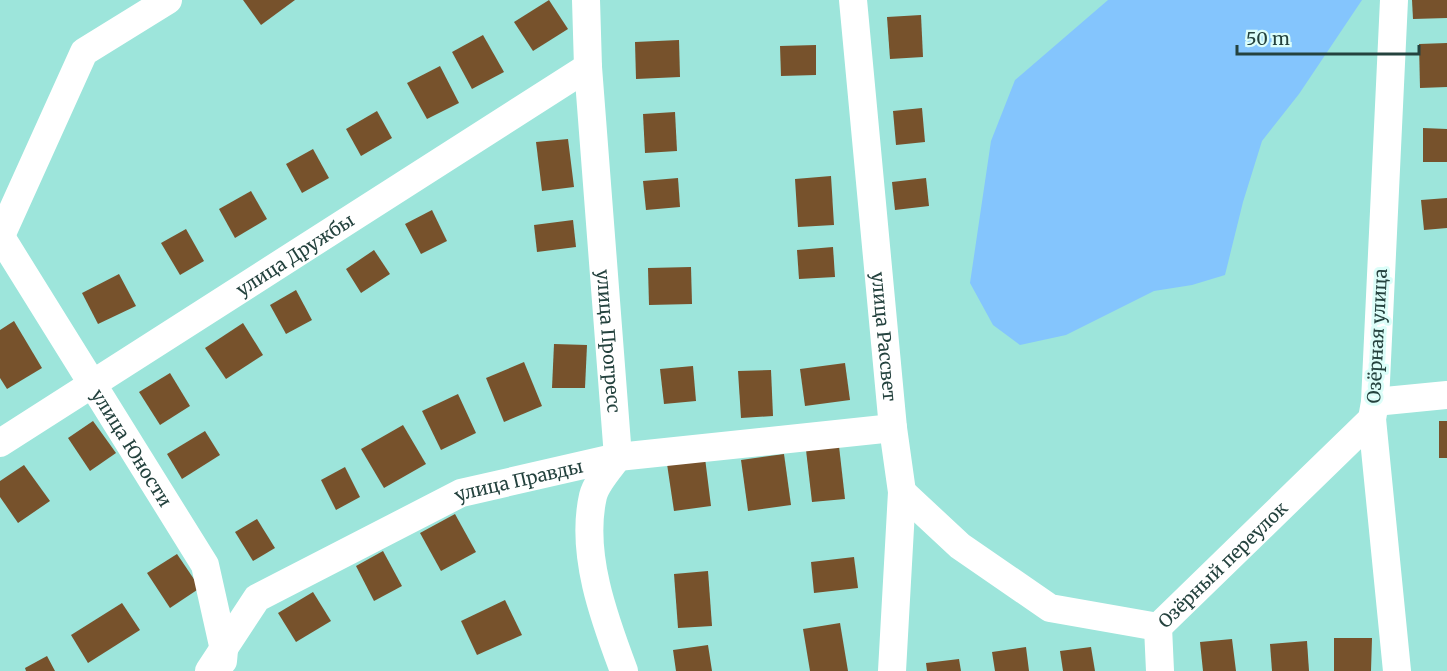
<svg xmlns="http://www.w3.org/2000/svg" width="1447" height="671" font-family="Merriweather,serif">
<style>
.water{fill:#84c5fd}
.building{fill:#77522c}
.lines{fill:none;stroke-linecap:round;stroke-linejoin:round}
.minor{stroke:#fff;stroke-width:28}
.labels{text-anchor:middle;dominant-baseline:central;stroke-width:6;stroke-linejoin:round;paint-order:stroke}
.street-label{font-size:18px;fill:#24423e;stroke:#dcfef9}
</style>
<rect width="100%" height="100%" fill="#9de5db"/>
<path class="water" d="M1108 0H1362L1299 94 1262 141 1243 202 1225 275 1192 285 1154 291 1066 335 1020 345 993 325 970 283 991 141 1015 80Z"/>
<g class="building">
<path d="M243 0H295L261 25Z"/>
<path d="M549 0 568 29 533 51 514 22Z"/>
<path d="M1412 0H1447V18L1413 19Z"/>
<path d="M921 15 923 57 890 59 887 17Z"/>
<path d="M483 35 504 72 472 89 452 52Z"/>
<path d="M679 40 680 77 636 79 635 42Z"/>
<path d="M1447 43V87L1420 88 1419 44Z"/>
<path d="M816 45V75L781 76 780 46Z"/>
<path d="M440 66 459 103 427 119 407 83Z"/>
<path d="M922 108 925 142 896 145 893 111Z"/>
<path d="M377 111 392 138 361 156 346 129Z"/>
<path d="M675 112 677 151 645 153 643 114Z"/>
<path d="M1423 128 1447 129V162H1423Z"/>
<path d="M568 139 574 187 542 191 536 142Z"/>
<path d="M313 149 329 178 302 193 286 164Z"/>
<path d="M831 176 834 225 798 227 795 179Z"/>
<path d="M678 178 680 207 646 210 643 181Z"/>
<path d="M926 178 929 206 895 210 892 182Z"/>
<path d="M251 191 267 219 235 238 219 209Z"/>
<path d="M1447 198V228L1424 230 1421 200Z"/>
<path d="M432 210 447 241 421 254 405 224Z"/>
<path d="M573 220 576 247 537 252 534 225Z"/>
<path d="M186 229 204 261 180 275 161 243Z"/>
<path d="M833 247 835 277 799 279 797 250Z"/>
<path d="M374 250 390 274 361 293 346 269Z"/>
<path d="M691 267 692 304 649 305 648 268Z"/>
<path d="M119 274 136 306 98 324 82 293Z"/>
<path d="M296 290 312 320 286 334 270 305Z"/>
<path d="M14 321 42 368 7 389 0 378V330Z"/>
<path d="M243 323 263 355 226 379 205 348Z"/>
<path d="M554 344 587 345 585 388H552Z"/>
<path d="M524 362 542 406 504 422 486 378Z"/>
<path d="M845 363 850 400 805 406 800 369Z"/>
<path d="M693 366 696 401 664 404 660 369Z"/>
<path d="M771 370 773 416 741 418 738 371Z"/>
<path d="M170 373 190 406 160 425 139 392Z"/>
<path d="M458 394 476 433 441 450 422 411Z"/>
<path d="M93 421 116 453 90 471 68 438Z"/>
<rect x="1439" y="421" width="8" height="37"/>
<path d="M403 425 426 464 384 488 361 449Z"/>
<path d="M205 431 220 455 182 479 167 454Z"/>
<path d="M839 446 845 499 812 502 806 450Z"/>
<path d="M784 454 791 505 748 511 741 460Z"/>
<path d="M705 458 711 506 674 511 667 464Z"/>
<path d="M24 465 50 501 18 523 0 497V481Z"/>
<path d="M345 467 360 497 336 510 321 480Z"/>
<path d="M455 514 476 552 441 571 420 533Z"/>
<path d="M257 519 275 548 253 561 235 532Z"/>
<path d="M383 551 402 586 374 601 356 566Z"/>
<path d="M177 554 200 588 170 608 147 573Z"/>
<path d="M854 557 858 588 814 593 811 562Z"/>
<path d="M708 571 712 626 678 628 674 574Z"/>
<path d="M313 592 331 621 296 642 278 613Z"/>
<path d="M505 600 522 635 477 655 461 621Z"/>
<path d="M122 603 140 630 88 663 71 635Z"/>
<path d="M840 623 848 671H810L803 629Z"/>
<path d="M1334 638H1372L1371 671H1334Z"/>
<path d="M1232 639 1236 671H1203L1200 642Z"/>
<path d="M1307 641 1309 671H1272L1270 644Z"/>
<path d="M708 645 712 671H676L673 650Z"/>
<path d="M1026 647 1029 671H995L992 652Z"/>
<path d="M1091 647 1095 671H1063L1060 651Z"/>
<path d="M47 656 55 671H26L25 668Z"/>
<path d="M959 659 961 671H927L926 663Z"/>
</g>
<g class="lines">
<g class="minor">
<path id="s1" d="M586 0 588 67 618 457C610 468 596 483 593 496 580 553 604 618 624 671"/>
<path id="s2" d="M853 0 893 428 902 492 892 671"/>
<path d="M1394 0 1375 402 1372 419 1397 671"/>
<path id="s3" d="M1 237 205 565 224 650 223 661"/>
<path d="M0 238 84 52 168 0"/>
<path d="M1375 402 1447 395"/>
<path id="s4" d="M0 443 588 67"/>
<path id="s5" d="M902 492 960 546 1050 608 1158 627 1372 419"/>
<path d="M1158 627 1160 671"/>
<path id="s6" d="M209 671 257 598 461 493 618 457 893 428"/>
</g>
</g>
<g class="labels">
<g class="street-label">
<text stroke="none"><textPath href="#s4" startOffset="350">улица Дружбы</textPath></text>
<text stroke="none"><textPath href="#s2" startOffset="338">улица Рассвет</textPath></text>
<text transform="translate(1377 336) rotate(-87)">Озёрная улица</text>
<text stroke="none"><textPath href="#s1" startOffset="342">улица Прогресс</textPath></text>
<text stroke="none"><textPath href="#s3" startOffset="248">улица Юности</textPath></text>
<text stroke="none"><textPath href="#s6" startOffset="376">улица Правды</textPath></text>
<text stroke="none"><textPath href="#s5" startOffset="388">Озёрный переулок</textPath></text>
</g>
</g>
<path d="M1237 45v9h182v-9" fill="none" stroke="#24423e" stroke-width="3"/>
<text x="1246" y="45" font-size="18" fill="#24423e" stroke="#dcfef9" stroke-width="4.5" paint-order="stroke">50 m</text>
</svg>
